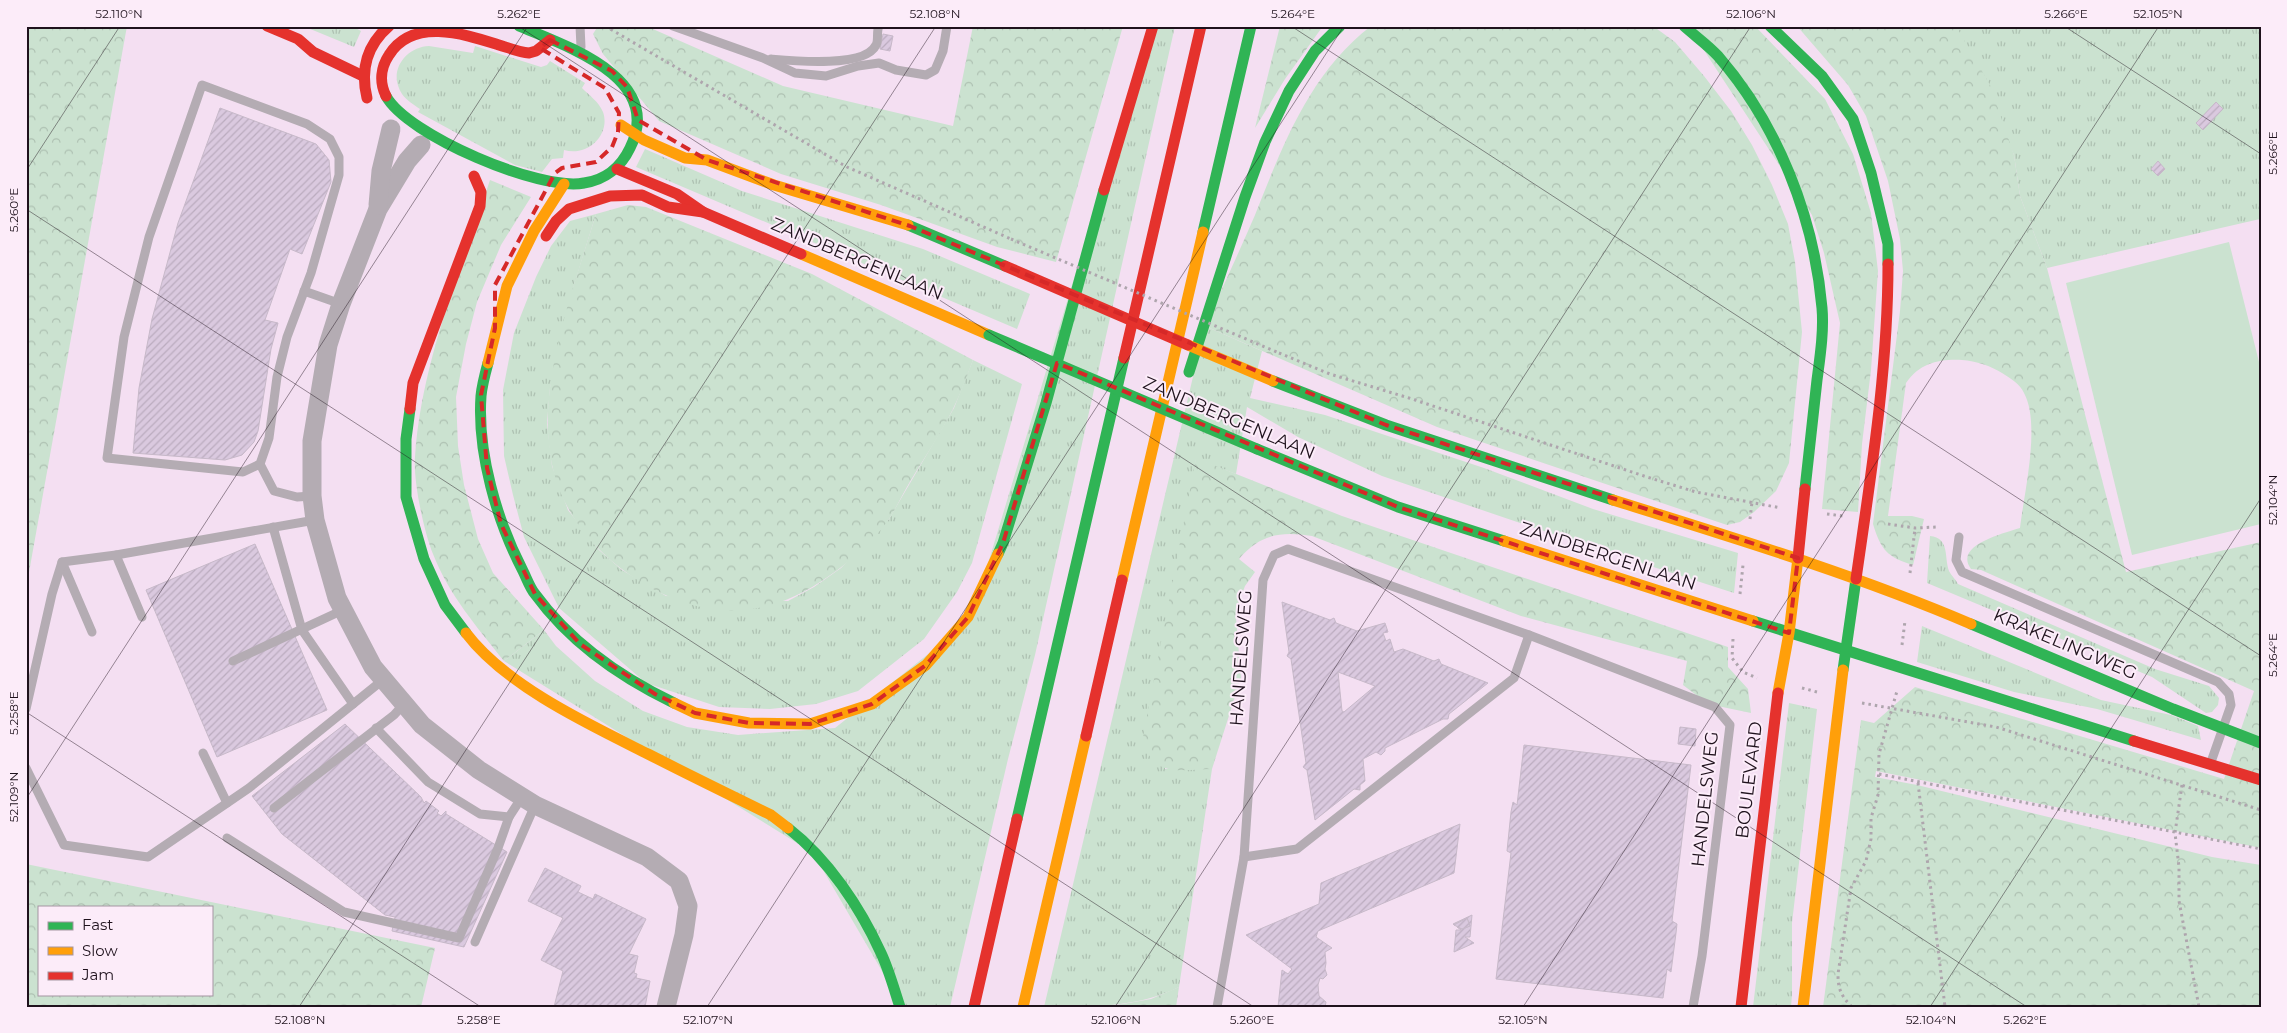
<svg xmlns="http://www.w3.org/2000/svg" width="2287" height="1033" font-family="Montserrat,sans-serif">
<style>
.grass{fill:url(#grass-tufts)}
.forest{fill:url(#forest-crowns);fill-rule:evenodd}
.pitch{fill:#cbe2d0}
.building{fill:url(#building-hatch);stroke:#c7b9c9;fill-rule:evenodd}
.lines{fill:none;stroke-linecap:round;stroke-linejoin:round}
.path{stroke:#aea5ad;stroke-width:3;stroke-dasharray:2.5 4;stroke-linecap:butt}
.lane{stroke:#b4acb3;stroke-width:9}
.street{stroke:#b4acb3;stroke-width:19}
.fast{stroke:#30b455;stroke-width:11}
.slow{stroke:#ff9f0a;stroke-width:11}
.jam{stroke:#e5322d;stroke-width:11}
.path-bridge{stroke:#aea5ad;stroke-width:3;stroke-dasharray:2.5 4;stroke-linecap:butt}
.fast-bridge{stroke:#30b455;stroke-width:11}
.slow-bridge{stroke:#ff9f0a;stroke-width:11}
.jam-bridge{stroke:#e5322d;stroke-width:11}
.marked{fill:none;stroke:#d62828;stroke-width:4;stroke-dasharray:10 6;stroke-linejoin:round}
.ticks{fill:none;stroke:#1f121d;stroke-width:1;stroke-opacity:0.45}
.labels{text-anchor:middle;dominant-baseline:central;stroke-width:4;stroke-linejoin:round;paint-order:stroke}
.street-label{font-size:18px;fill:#1f121d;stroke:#fcecf9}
.neatline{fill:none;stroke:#1f121d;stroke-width:2}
.ticks-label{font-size:12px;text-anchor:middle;fill:#1f121d}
</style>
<defs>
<pattern id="grass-tufts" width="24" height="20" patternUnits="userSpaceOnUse" patternTransform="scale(1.25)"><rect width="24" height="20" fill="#cbe2d0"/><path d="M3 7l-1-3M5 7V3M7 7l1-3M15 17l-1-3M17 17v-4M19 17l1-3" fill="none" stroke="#aec1b2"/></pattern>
<pattern id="forest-crowns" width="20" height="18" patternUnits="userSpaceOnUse" patternTransform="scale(1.25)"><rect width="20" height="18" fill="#cbe2d0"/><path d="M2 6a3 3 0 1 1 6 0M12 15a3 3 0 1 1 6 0" fill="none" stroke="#aec1b2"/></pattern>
<pattern id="building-hatch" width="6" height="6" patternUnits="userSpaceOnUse" patternTransform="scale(1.25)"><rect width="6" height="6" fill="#dac9df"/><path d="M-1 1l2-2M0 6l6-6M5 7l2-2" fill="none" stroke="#bbacbf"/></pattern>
</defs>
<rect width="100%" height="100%" fill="#f4dff2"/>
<g class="grass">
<path d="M303 26H352L361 31 354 47Z"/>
<path d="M1150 26H1175L1035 655 1008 759 950 1007H903L813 853 504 661 544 630 556 646 595 681 643 711 687 727 738 735 835 728 971 620Z"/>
<path d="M1956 26H2261L2260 219 2047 268 2020 196 2014 155Z"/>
<path d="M429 46 473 53 475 46 541 67 547 65 550 61 585 83 582 88C589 95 599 102 603 112 611 135 587 157 564 150L563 158 552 159 542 172 515 165 418 112 420 109C414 105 406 100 402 94 387 71 406 47 429 46Z"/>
<path d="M645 149 742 191 923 249 1030 294 1017 329 636 167Z"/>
<path d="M596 214 574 285 550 388 547 423 552 466 568 510 599 550 622 570 666 596 788 601 814 587 841 568 889 519 954 408 973 360 1022 384 972 563 957 592 924 639 858 691 816 704 770 709 719 707 646 683 559 608 524 537 513 495 504 456 503 390 514 333 536 277 551 246 570 221Z"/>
<path d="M1205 326 1262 351 1250 398 1325 415 1484 468 1593 509 1738 553 1734 593 1573 541 1382 476 1298 437 1247 407 1236 474 1196 459 1165 769H1212L1179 987C1137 1008 1090 1007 1044 1007Z"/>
<path d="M1930 536C1950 538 1944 557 1949 571 1951 575 1956 580 1958 584L2155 669 2209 686 2219 698 2218 705 2212 712 2206 713 2152 677 1927 583Z"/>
<path d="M1922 626 2101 700 2171 715 2198 726 2201 740 2097 709 2014 692 1917 662Z"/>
<path d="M1789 703 1817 709 1792 923V995L1791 1007H1753Z"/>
</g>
<g class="forest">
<path d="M26 26H127L26 589Z"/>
<path d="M598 26H646L783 86 953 126 973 26H1123L1056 262 997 247 881 205 781 174 659 121 603 54 593 34Z"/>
<path d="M1280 26H1323L1285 79 1255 128Z"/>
<path d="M1371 26H1653L1675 42 1704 76 1731 111 1752 145 1772 185 1788 224 1795 262 1802 332 1789 463 1776 491 1754 512 1740 522 1727 525 1437 427 1205 326C1222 289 1239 252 1255 215 1283 145 1309 74 1371 26Z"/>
<path d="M1688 26H1755L1825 99 1853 154 1871 213 1878 271 1871 370 1862 444 1858 512 1822 509 1840 323 1824 253 1812 215Z"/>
<path d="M1797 26H1956L1990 85 2014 155 2020 196 2047 268 2126 572 2261 542V848L1876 771 1875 777 1917 785 2212 857 2261 865V1007H1823L1861 720 1874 723 1915 687 2224 779 2254 691 1981 570 1971 569C1953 545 2005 533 2020 528 2024 493 2041 424 2024 393 2020 384 2010 378 2002 373 1991 366 1976 361 1962 360 1939 359 1920 363 1906 383L1888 516H1912L1924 519 1913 565C1887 557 1881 550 1873 524L1900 311 1903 271 1900 239 1888 181 1866 116 1848 85Z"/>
<path d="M490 180 531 197 501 245 477 302 466 344 456 397 458 446 464 485 478 539 493 573 544 630 504 661C477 627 449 595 433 554 424 532 413 481 415 457 421 363 461 269 490 180Z"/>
<path d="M628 205 646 207 812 274 973 360C967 376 961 393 953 409 941 433 925 457 911 480 903 493 897 507 889 519 874 541 851 561 829 576 762 624 696 620 630 575 585 544 554 500 549 445 541 373 575 283 596 214Z"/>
<path d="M1196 458 1342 516 1728 647V667L1748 689 1751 713 1708 704 1683 685 1687 661 1521 616 1312 536C1281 531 1260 534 1239 559L1255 572 1245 586 1238 605 1236 618 1241 678 1212 769C1179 770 1150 778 1143 737Z"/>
<path d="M26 864 435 948 421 1007H26ZM39 907H211V994H39Z"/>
<path d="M1179 987 1176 1007H1106L1151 999Z"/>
</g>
<path class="pitch" d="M2229 242 2261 370V524L2132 555 2066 283Z"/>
<g class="building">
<path d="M883 34 893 36 890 51 880 49Z"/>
<path d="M2216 102 2223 109 2203 130 2196 123Z"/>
<path d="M220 108 316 144 329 160 331 182 302 254 290 249 265 320 278 323 271 349 258 431 254 442 242 455 225 460 133 453 139 388 152 319 178 223Z"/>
<path d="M2158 161 2165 169 2158 176 2151 169Z"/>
<path d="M255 544 327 710 217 757 146 590Z"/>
<path d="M1282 602 1330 620 1334 618 1336 623 1357 631 1385 623 1388 632 1383 633 1386 641 1390 639 1394 652 1403 649 1434 661 1439 659 1441 664 1488 683 1449 714 1448 719H1443L1385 748V751L1381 755 1376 752 1363 759 1365 781 1360 785V790L1354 789 1315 820 1307 770 1303 767 1306 763 1291 659 1287 656 1289 652ZM1338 672 1375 686 1344 712 1342 711Z"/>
<path d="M345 724 421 797 424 803 426 801 439 811 437 813 441 816 446 811V814L507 852 464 947 392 931 395 917 385 915 282 834 252 796Z"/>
<path d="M1680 727 1696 729 1695 746 1678 744Z"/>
<path d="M1524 745 1691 765 1672 921 1677 924 1676 933 1671 972 1667 969 1663 998 1496 979 1511 853 1507 851 1511 812 1513 802 1517 805Z"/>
<path d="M1460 824 1454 873 1318 931 1316 937 1332 948 1325 952 1326 963 1325 969 1327 975 1323 979 1320 978 1318 985 1319 996 1326 1002 1325 1007H1278L1282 970 1288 974 1292 969 1246 935 1319 904 1321 883Z"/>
<path d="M545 868 581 886 578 892 593 899 595 894 646 919 629 954 638 956 634 973 637 974 636 978 650 981 645 1007H554L563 971 541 960 563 918 528 901Z"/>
<path d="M1472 915 1470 937H1465L1474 943 1454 952 1456 930H1461L1457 927 1462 929 1470 926 1467 918 1454 925 1453 924Z"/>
<path d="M1467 918 1470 926 1462 929 1454 925Z"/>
</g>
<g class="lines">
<g class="path">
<path d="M605 26 847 167 1011 239"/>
<path d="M1279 353 1330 374 1409 398 1647 477 1696 492 1781 508"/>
<path d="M1827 514 1843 516"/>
<path d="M1750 519 1752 502"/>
<path d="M1888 524 1915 528 1937 527"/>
<path d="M1910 573 1915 528"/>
<path d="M1740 594 1743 565"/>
<path d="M1733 639 1732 658 1743 672 1757 678"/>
<path d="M1902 645 1905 621"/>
<path d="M1802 688 1817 692"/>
<path d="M1862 703 1996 727 2261 810"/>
<path d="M1879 774 2261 849"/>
<path d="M1918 783 1945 1007"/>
<path d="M2182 785 2175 833 2179 867V901L2199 1007"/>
<path d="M1852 1007C1841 996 1838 989 1838 974L1851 888 1866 861 1871 839V818L1878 795 1879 754 1897 691"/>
</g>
<g class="lane">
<path d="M580 26 581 47"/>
<path d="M673 26 763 58 795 73 826 76 858 66 879 63 896 70 926 75 935 70 943 51 947 26"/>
<path d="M771 59C793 61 865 68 876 45 879 40 876 32 879 26"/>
<path d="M202 85 307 124 330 139 339 157V175L311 273 287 337 277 377 269 438 260 464 243 472 107 458 124 337 149 237Z"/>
<path d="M304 291 341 304"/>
<path d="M260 464 274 491 297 497 312 496"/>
<path d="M273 527 302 630 353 704"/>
<path d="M1959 537 1956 560 1962 572 2218 682 2229 694 2231 705 2211 762"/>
<path d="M116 555 142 617"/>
<path d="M62 562 92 632"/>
<path d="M233 661 343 610"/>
<path d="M26 709 52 594 62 562 116 555 315 520"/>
<path d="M376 728 428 782 480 814 509 817 522 797"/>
<path d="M203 753 227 803"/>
<path d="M26 768 64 845 148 857 249 788 384 679"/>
<path d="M274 808 394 715 404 704"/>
<path d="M227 838 344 912 459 938 498 848 509 817"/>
<path d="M1244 857 1297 849 1514 678 1529 635"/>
<path d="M475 942 535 805"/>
<path d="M1217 1007 1244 857 1263 580 1274 555 1288 549 1529 635 1715 707 1730 725 1702 956 1693 1007"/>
</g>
<g class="street">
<path d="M421 145 407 161 378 209 341 304 328 345 312 441V496L315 520 337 598 373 667 422 725 479 770 535 805 647 857 679 881 688 906 684 935 666 1007"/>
<path d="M378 205 381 171 391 129"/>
</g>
<g class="fast">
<path d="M1684 26C1695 36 1708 45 1718 56 1778 125 1814 217 1822 308 1824 331 1820 357 1817 380 1813 416 1809 452 1805 489"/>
<path d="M1770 26 1822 76 1853 119 1871 173 1888 244V264"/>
<path d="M386 96C407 135 541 192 584 183 605 180 621 167 630 148 665 78 566 46 519 26"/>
<path d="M908 225 1005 266"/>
<path d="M1203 232 1251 26"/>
<path d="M488 363C485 374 482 385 481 396 477 453 497 521 523 571 527 579 530 588 535 594 570 642 622 678 674 703"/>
<path d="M1189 372 1245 197 1265 142 1289 91 1315 51 1340 26"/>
<path d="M1273 381 1386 425 1613 500"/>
<path d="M410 409 406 439V497L424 559 445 605 466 633"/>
<path d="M1257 449 1398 507 1504 541"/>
<path d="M998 554 1003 543 1046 403 1104 190"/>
<path d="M1753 621 2134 741"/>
<path d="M1971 624 2173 709 2261 743"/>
<path d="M1843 670 1856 579"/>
<path d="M1017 819 1124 358"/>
<path d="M788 828C828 859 860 907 881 953 889 970 894 989 900 1007"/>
</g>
<g class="slow">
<path d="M621 125 644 140 685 158 707 160 774 185 908 225"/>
<path d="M801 254 989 335"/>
<path d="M488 363 507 286 534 231 564 184"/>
<path d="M1613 500C1734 538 1854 574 1971 624"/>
<path d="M1504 541 1753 621"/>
<path d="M1122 580 1203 232"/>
<path d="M466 633C506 686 590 725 648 754 689 775 730 795 771 815L788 828"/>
<path d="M1778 693 1789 633 1798 558"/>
<path d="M674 703 695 713 749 723 810 724 872 704 926 665 968 617 998 554"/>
<path d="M1023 1007 1086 736"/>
<path d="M1803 1007 1843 670"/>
</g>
<g class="jam">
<path d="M267 26 298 39 313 52 363 76"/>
<path d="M386 96C379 82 381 67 389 55 413 17 464 34 499 45 509 48 519 52 529 53L536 51 550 40"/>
<path d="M367 98C360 69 367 45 389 26"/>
<path d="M617 169 677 194 703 212 801 254"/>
<path d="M1104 190 1153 26"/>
<path d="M546 236 556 221 569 209 610 196 642 195 668 207 703 212"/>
<path d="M1124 358 1201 26"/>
<path d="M410 409 413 383 480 206 481 192 474 176"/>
<path d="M1798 558 1805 489"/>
<path d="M1856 579C1871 474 1888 370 1888 264"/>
<path d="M1086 736 1122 580"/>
<path d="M2134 741 2261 780"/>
<path d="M974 1007 1017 819"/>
<path d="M1741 1007 1778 693"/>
</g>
<path class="path-bridge" d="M1011 239 1279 353"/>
<path class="fast-bridge" d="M989 335 1257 449"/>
<path class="slow-bridge" d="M1188 345 1273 381"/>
<path class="jam-bridge" d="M1005 266 1188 345"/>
</g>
<path class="marked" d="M550 40 612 71 627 87 638 120 707 160 910 226 1386 425 1798 558 1789 633 1398 507 1057 363 1003 543 968 617 926 665 872 704 810 724 749 723 695 713 655 694 580 644 535 594 501 524 487 468 481 395 495 328V285L555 173 562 168 596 162 612 147 618 132 619 113 605 88 540 48Z"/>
<path class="ticks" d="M518 26 2027 1007M1291 26 2261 656M2064 26 2261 154M26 171 120 26M26 209 1254 1007M26 712 481 1007M26 799 528 26M299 1007 936 26M707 1007 1344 26M1115 1007 1751 26M1523 1007 2159 26M1930 1007 2261 498"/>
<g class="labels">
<g class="street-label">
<text transform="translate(857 259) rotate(23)">ZANDBERGENLAAN</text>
<text transform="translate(1229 418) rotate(23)">ZANDBERGENLAAN</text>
<text transform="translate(1608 556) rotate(18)">ZANDBERGENLAAN</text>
<text transform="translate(2065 644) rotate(23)">KRAKELINGWEG</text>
<text transform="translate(1241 658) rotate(-86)">HANDELSWEG</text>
<text transform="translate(1749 780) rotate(-83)">BOULEVARD</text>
<text transform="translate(1705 799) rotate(-84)">HANDELSWEG</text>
</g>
</g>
<rect width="2287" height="1033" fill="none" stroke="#fcecf9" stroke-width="55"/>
<rect x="38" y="906" width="175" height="90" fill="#fcecf9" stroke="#a495a1"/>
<rect x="48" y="922" width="25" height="8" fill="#30b455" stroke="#a495a1"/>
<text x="82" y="930" font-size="15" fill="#1f121d">Fast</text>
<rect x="48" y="947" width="25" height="8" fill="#ff9f0a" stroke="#a495a1"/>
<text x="82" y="956" font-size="15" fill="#1f121d">Slow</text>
<rect x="48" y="972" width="25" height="8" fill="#e5322d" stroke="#a495a1"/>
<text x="82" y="980" font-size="15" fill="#1f121d">Jam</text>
<rect x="28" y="28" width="2232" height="978" class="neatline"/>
<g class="ticks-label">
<text x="119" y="18">52.110°N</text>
<text x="519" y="18">5.262°E</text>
<text x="935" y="18">52.108°N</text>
<text x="1293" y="18">5.264°E</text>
<text x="1751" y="18">52.106°N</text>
<text x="2066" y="18">5.266°E</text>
<text x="2158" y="18">52.105°N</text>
<text transform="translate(2273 153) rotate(-90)" y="4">5.266°E</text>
<text transform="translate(14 210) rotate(-90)" y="4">5.260°E</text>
<text transform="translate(2273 500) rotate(-90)" y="4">52.104°N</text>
<text transform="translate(2273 655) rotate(-90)" y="4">5.264°E</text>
<text transform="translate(14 713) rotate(-90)" y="4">5.258°E</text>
<text transform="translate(14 797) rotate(-90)" y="4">52.109°N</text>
<text x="300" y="1024">52.108°N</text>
<text x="479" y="1024">5.258°E</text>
<text x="708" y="1024">52.107°N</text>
<text x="1116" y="1024">52.106°N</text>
<text x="1252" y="1024">5.260°E</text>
<text x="1523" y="1024">52.105°N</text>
<text x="1931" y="1024">52.104°N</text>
<text x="2025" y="1024">5.262°E</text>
</g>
</svg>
